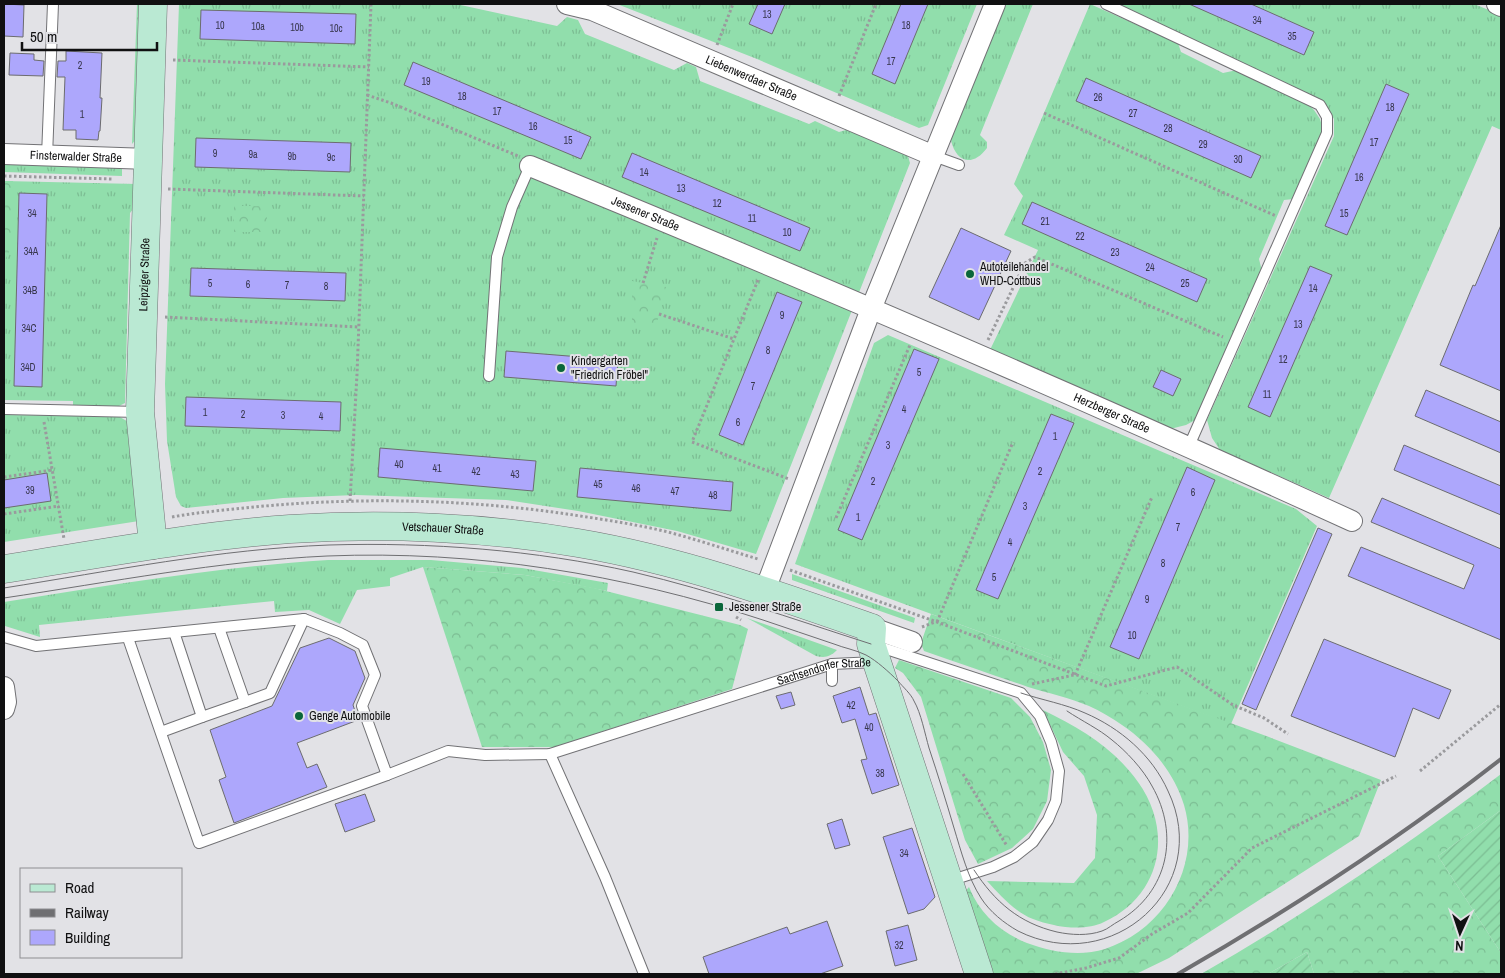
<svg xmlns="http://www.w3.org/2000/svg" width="1505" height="978" font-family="'Archivo Narrow',sans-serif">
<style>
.grass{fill:url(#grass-tufts)}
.forest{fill:url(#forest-crowns)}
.garden{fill:url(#garden-furrows)}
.building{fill:#ada7fc;stroke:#6c6c6f}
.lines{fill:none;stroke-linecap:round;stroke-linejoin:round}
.lane-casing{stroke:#727275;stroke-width:12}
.street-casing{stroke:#727275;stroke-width:22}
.secondary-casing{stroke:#727275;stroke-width:29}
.path{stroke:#9a9a9d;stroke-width:3;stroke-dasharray:2.5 2.5;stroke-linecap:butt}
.lane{stroke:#fff;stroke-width:10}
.street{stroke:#fff;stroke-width:20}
.secondary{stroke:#bae9d3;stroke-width:28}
.tram{stroke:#6f6f72;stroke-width:1}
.rail{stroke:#6f6f72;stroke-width:4}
.poi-dot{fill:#0a663a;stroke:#e2e2e6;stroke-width:2}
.labels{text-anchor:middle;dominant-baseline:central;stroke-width:4;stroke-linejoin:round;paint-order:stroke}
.number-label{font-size:10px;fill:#37364c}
.street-label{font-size:12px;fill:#101011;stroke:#e2e2e6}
.poi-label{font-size:12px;fill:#101011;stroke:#e2e2e6;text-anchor:start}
</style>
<defs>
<pattern id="grass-tufts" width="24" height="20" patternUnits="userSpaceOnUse" patternTransform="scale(1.25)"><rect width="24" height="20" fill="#91deac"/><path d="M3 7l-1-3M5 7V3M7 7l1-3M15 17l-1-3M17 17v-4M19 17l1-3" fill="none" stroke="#7cbd93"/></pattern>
<pattern id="forest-crowns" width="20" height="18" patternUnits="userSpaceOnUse" patternTransform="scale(1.25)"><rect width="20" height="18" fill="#91deac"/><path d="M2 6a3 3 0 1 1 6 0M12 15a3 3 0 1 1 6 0" fill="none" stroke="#7cbd93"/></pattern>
<pattern id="garden-furrows" width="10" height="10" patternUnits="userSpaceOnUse" patternTransform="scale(1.25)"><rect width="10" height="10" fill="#91deac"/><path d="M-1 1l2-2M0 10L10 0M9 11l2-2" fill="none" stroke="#7cbd93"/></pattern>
</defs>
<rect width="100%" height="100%" fill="#e2e2e6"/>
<g class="grass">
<path d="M137 4H144L138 137 132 144Z"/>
<path d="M179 4H456L557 26 567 17 578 20 585 34 674 70 687 63 696 67 700 81 809 124 815 121 839 132 846 130 907 153 910 163 756 554 677 531 578 511 506 500 356 495 283 498 186 508 181 506 176 497 167 441 165 384Z"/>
<path d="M617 4H977L928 125 919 128 757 59Z"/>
<path d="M1006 4H1033L980 135 987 142V148C973 167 956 163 951 140Z"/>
<path d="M1090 4 1178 43 1181 52 1223 73 1237 70 1308 104 1314 110 1320 119 1322 126 1321 138 1294 199 1284 200 1259 259 1262 271 1199 418 1186 425 1170 429 989 352 1038 250 1004 235 1023 196 1014 184Z"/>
<path d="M1114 4H1474L1501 15V130L1492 126 1329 498 1220 450 1212 438 1207 420 1334 136V119L1325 103Z"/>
<path d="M4 163 122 167V176L4 172Z"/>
<path d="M4 181 137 184V204L130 213 125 403 117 407 73 406V401L4 400Z"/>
<path d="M888 335 1296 509 1317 526 1231 724 795 564 874 343Z"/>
<path d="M4 415 118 416 132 424 139 521 4 542Z"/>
<path d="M328 560H431L522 568 608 583 607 591 525 575 423 567 390 578V586L357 590 340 624 309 610 275 612 274 601 39 625 40 637 5 626 4 602C112 585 219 567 328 560Z"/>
<path d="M792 574 915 618 914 623 792 580Z"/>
<path d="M747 618 837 650C830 657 825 658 816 656Z"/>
</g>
<g class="forest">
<path d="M4 181H13L11 248 4 262Z"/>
<rect x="234" y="206" width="33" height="26"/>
<path d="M632 281 666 287 656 327 632 324Z"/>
<path d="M423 567 525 575 594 588 740 625 748 629 732 689 555 747H482Z"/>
<path d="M931 614 1269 737 1381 780 1359 836 1169 958 1136 974H990L963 894 969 887C980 914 1000 932 1027 943 1051 952 1080 957 1105 949 1164 930 1202 866 1184 805 1174 772 1150 744 1122 725 1112 718 1100 711 1089 706 1070 698 1048 693 1028 687 993 675 959 663 924 651L921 643Z"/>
<path d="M899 660 1011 698 1030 717 1043 742 1051 770 1047 801 1033 829 1012 848 978 864 965 840 921 697 903 673 895 668Z"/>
<path d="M1043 710C1081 729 1113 747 1138 782 1174 832 1161 896 1104 922 1084 932 1054 927 1033 919 1015 912 1000 895 987 881L1074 883 1095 858 1097 815 1084 776 1063 752Z"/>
<path d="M1501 774V810L1438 856 1501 953V974H1314L1307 952 1268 974H1201C1305 914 1406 847 1501 774Z"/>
</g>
<g class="garden">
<path d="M1501 810V953L1438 856Z"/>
<path d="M1307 952 1314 974H1268Z"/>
</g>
<g class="building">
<path d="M4 4 24 5 23 37 4 36Z"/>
<path d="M758 4H785L772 34 749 24Z"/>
<path d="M901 4H928L895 84 872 74Z"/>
<path d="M1189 4H1251L1314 32 1304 55Z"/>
<path d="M201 10 356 14 355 44 200 39Z"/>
<path d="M66 51 102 53 100 98H102L100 131H99L98 140 76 139V130H63L65 77H57L58 61H66Z"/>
<path d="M10 53 34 54V60L44 61 43 76 9 75Z"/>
<path d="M413 62 591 137 581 159 404 85Z"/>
<path d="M1086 78 1261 156 1251 178 1076 101Z"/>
<path d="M1386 84 1409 94 1347 235 1325 226Z"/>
<path d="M196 138 351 143 350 172 195 167Z"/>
<path d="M632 153 810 228 800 251 622 177Z"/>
<path d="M19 193 47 194 42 387 14 386Z"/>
<path d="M1032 202 1207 279 1197 302 1022 224Z"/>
<path d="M1501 225V391L1440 365 1473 285 1475 286Z"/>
<path d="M961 228 1011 251 979 320 929 297Z"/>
<path d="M1310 266 1332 275 1270 417 1248 407Z"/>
<path d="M191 268 346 273 345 301 190 296Z"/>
<path d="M777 292 802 302 743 445 719 435Z"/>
<path d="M914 349 939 359 862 540 838 530Z"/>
<path d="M506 351 618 360 616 386 504 377Z"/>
<path d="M1161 370 1181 379 1173 396 1153 387Z"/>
<path d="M1426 390 1501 422V453L1415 416Z"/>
<path d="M186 397 341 402 340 431 185 426Z"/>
<path d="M1051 414 1074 423 998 599 976 590Z"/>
<path d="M1404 445 1501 486V515L1394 470Z"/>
<path d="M380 448 536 461 533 491 378 477Z"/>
<path d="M1187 467 1215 480 1139 659 1110 647Z"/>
<path d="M580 468 733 482 731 511 577 497Z"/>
<path d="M47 473 51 501 4 508V480Z"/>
<path d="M1382 498 1501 549V640L1348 576 1361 547 1464 589 1474 565 1371 522Z"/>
<path d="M1318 528 1332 534 1256 710 1242 704Z"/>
<path d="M329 638 355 651 365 678 353 705 358 720 297 743 307 768 317 764 327 787 234 823 219 780 226 777 210 730 272 706 300 648Z"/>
<path d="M1324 639 1451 690 1439 719 1413 708 1395 757 1291 716Z"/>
<path d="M860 687 869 715 876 713 899 785 872 794 861 760 867 759 855 719 842 723 833 696Z"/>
<path d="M791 692 795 705 781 709 776 696Z"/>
<path d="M365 794 375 821 345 832 335 804Z"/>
<path d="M842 819 850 845 835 849 827 824Z"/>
<path d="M912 828 935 897 924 909 908 914 883 837Z"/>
<path d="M827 921 843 966 820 974H709L703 957 787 927 790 934Z"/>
<path d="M908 925 917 960 895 966 886 931Z"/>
</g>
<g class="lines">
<defs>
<g id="lane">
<path d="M1106 4 1320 105 1327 117V133L1189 446"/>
<path d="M47 156 53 4"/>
<path d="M934 156 959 165"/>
<path d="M489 376 497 257 512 207 530 166"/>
<path d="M4 409 139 412"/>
<path d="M174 632 202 717 245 702 219 628"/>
<path id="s1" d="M4 637 36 646 304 619 340 633 363 645 375 675 362 706 387 775 448 751 485 755 550 754 832 664 876 662"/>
<path d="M128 638 199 843 387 775"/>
<path d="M874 645 1021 693 1040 716 1051 742 1059 771 1056 801 1048 820 1033 842 1014 857 993 867 949 881"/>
<path d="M832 664V681"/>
<path d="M245 702 270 693 304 619"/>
<path d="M161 732 202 717"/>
<path d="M550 754 605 877 644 974"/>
</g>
<g id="street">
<path id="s2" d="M567 4 592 10 934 156"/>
<path d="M1497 4 1501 6"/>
<path id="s3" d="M4 154 149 159"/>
<path id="s4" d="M530 166C806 279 1081 397 1352 521"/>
<path d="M765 590 871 309 995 4"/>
<path d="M872 628 912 642"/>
<path d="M4 687 6 702 4 709"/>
</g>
<g id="secondary">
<path id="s5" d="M153 545 140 412 153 4"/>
<path id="s6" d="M4 569C99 554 194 536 290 529 383 523 486 527 578 543 679 560 775 594 872 628L871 644 979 974"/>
</g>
</defs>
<use href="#lane" class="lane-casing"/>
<use href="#street" class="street-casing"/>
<use href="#secondary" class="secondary-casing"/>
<g class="path">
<path d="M717 45 733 4"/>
<path d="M173 60 369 67"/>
<path d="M367 95 391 103 518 156"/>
<path d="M839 96 876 4"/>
<path d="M1044 113 1276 216"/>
<path d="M4 176 113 179"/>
<path d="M168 189 364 196"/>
<path d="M758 280 692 442 789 479"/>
<path d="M643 283 657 238"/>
<path d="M659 314 734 339"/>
<path d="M165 317 359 327"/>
<path d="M988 340 1025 263 1035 257 1223 337"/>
<path d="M44 422 64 539"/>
<path d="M4 477 53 470"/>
<path d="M350 501 357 374 371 4"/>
<path d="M4 514 59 506"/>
<path d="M172 517C199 512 227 510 254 507 358 497 464 499 567 514 600 519 635 524 668 532 698 540 728 550 758 559"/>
<path d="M836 518 910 345"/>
<path d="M790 570 937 622 1106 686 1177 667 1233 705 1264 718 1288 734"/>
<path d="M736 617 741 620"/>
<path d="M937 622 1013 442"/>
<path d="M922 627 935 622"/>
<path d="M1075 675 1152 497"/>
<path d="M1032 684 1074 675"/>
<path d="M1420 771 1501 704"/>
<path d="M963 774 1007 846"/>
<path d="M1055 974 1086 968 1119 958 1152 934 1188 913 1252 848 1396 776"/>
</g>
<use href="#lane" class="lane"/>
<use href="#street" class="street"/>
<use href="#secondary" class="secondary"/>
<g class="tram">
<path d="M4 588C111 571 220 549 329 545 430 542 535 550 633 572 714 591 793 619 871 644"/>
<path d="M4 598C111 582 219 561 327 556 474 550 623 574 763 620 787 628 810 636 834 644 844 648 856 650 866 655 877 661 889 672 898 681 903 687 911 694 914 701 921 713 925 734 929 748 938 775 946 801 954 828 961 851 968 878 981 898 990 912 1004 923 1018 931 1112 978 1214 887 1168 791 1152 755 1120 728 1085 713 1065 704 1042 700 1021 693"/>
<path d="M974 870C995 902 1019 923 1057 932 1071 935 1088 936 1102 931 1108 929 1113 924 1119 921 1168 892 1180 835 1152 786 1143 769 1126 751 1112 740 1099 729 1082 721 1067 711"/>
</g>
<path class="rail" d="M1178 974C1291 909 1399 839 1501 759"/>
</g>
<g class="poi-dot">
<circle cx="970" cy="274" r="5"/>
<circle cx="561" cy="368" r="5"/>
<rect x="714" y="602" width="10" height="10" rx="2.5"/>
<circle cx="299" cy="716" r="5"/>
</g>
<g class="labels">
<g class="number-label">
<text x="767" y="14">13</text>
<text x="1257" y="20">34</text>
<text x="220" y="25">10</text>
<text x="906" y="25">18</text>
<text x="258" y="26">10a</text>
<text x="297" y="27">10b</text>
<text x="336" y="28">10c</text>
<text x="1292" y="36">35</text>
<text x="891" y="61">17</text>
<text x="80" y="65">2</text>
<text x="426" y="81">19</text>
<text x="462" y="96">18</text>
<text x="1098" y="97">26</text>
<text x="1390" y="107">18</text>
<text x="497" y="111">17</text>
<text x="1133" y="113">27</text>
<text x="82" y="114">1</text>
<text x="533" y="126">16</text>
<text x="1168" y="128">28</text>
<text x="568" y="140">15</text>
<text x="1374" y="142">17</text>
<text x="1203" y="144">29</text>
<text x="215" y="153">9</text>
<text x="253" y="154">9a</text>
<text x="292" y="156">9b</text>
<text x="331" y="157">9c</text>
<text x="1238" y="159">30</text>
<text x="644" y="172">14</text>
<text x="1359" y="177">16</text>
<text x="681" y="188">13</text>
<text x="717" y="203">12</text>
<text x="32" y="213">34</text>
<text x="1344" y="213">15</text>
<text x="752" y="218">11</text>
<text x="1045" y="221">21</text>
<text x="787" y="232">10</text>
<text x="1080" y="236">22</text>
<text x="31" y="251">34A</text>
<text x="1115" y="252">23</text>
<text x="1150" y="267">24</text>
<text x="210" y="283">5</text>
<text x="1185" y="283">25</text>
<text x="248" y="284">6</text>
<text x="287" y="285">7</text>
<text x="326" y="286">8</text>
<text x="1313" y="288">14</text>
<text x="30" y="290">34B</text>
<text x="782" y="315">9</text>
<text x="1298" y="324">13</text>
<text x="29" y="328">34C</text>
<text x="768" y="350">8</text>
<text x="1283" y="359">12</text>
<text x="28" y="367">34D</text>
<text x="919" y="372">5</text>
<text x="753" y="386">7</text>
<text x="1267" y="394">11</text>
<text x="904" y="409">4</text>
<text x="205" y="412">1</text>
<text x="243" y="414">2</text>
<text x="283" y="415">3</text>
<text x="321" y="416">4</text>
<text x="738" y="422">6</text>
<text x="1055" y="436">1</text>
<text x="888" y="445">3</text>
<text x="399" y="464">40</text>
<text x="437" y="468">41</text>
<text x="476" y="471">42</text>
<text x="1040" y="471">2</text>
<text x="515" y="474">43</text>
<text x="873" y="481">2</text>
<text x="598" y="484">45</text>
<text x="636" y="488">46</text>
<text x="30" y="490">39</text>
<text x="675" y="491">47</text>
<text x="1193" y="492">6</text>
<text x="713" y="495">48</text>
<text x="1025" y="506">3</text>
<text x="858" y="517">1</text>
<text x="1178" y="527">7</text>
<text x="1010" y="542">4</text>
<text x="1163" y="563">8</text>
<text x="994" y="577">5</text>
<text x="1147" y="599">9</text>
<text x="1132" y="635">10</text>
<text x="851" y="705">42</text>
<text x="869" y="727">40</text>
<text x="880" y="773">38</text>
<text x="904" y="853">34</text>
<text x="899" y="945">32</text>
</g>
<g class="street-label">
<text stroke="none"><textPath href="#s2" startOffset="199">Liebenwerdaer Straße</textPath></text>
<text stroke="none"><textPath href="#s3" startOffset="72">Finsterwalder Straße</textPath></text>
<text stroke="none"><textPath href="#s4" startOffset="125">Jessener Straße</textPath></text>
<text stroke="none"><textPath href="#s5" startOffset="271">Leipziger Straße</textPath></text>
<text stroke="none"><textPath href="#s4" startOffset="632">Herzberger Straße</textPath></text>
<text stroke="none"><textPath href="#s6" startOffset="442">Vetschauer Straße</textPath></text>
<text stroke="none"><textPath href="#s1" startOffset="961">Sachsendorfer Straße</textPath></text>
</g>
<g class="poi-label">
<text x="980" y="267">Autoteilehandel<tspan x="980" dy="14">WHD-Cottbus</tspan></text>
<text x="571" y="361">Kindergarten<tspan x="571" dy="14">"Friedrich Fröbel"</tspan></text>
<text x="729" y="607">Jessener Straße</text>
<text x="309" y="716">Genge Automobile</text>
</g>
</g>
<rect width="1505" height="978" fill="none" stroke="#101011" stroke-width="10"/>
<rect x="20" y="868" width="162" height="90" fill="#e2e2e6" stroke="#8e8e91"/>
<rect x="30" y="884" width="25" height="8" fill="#bae9d3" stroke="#8e8e91"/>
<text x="65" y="893" font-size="15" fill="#101011">Road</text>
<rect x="30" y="909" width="25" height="8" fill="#6f6f72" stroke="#8e8e91"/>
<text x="65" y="918" font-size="15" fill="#101011">Railway</text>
<rect x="30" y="930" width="25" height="15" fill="#ada7fc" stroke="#8e8e91"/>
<text x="65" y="943" font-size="15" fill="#101011">Building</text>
<g transform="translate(1460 933) rotate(183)" stroke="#e2e2e6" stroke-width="4" paint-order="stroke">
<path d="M0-4L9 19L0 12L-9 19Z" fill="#101011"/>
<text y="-8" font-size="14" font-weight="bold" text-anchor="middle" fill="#101011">N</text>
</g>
<path d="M22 42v8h135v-8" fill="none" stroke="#101011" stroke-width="2.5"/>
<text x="30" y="42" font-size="15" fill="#101011" stroke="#e2e2e6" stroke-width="4" paint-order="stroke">50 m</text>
</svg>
